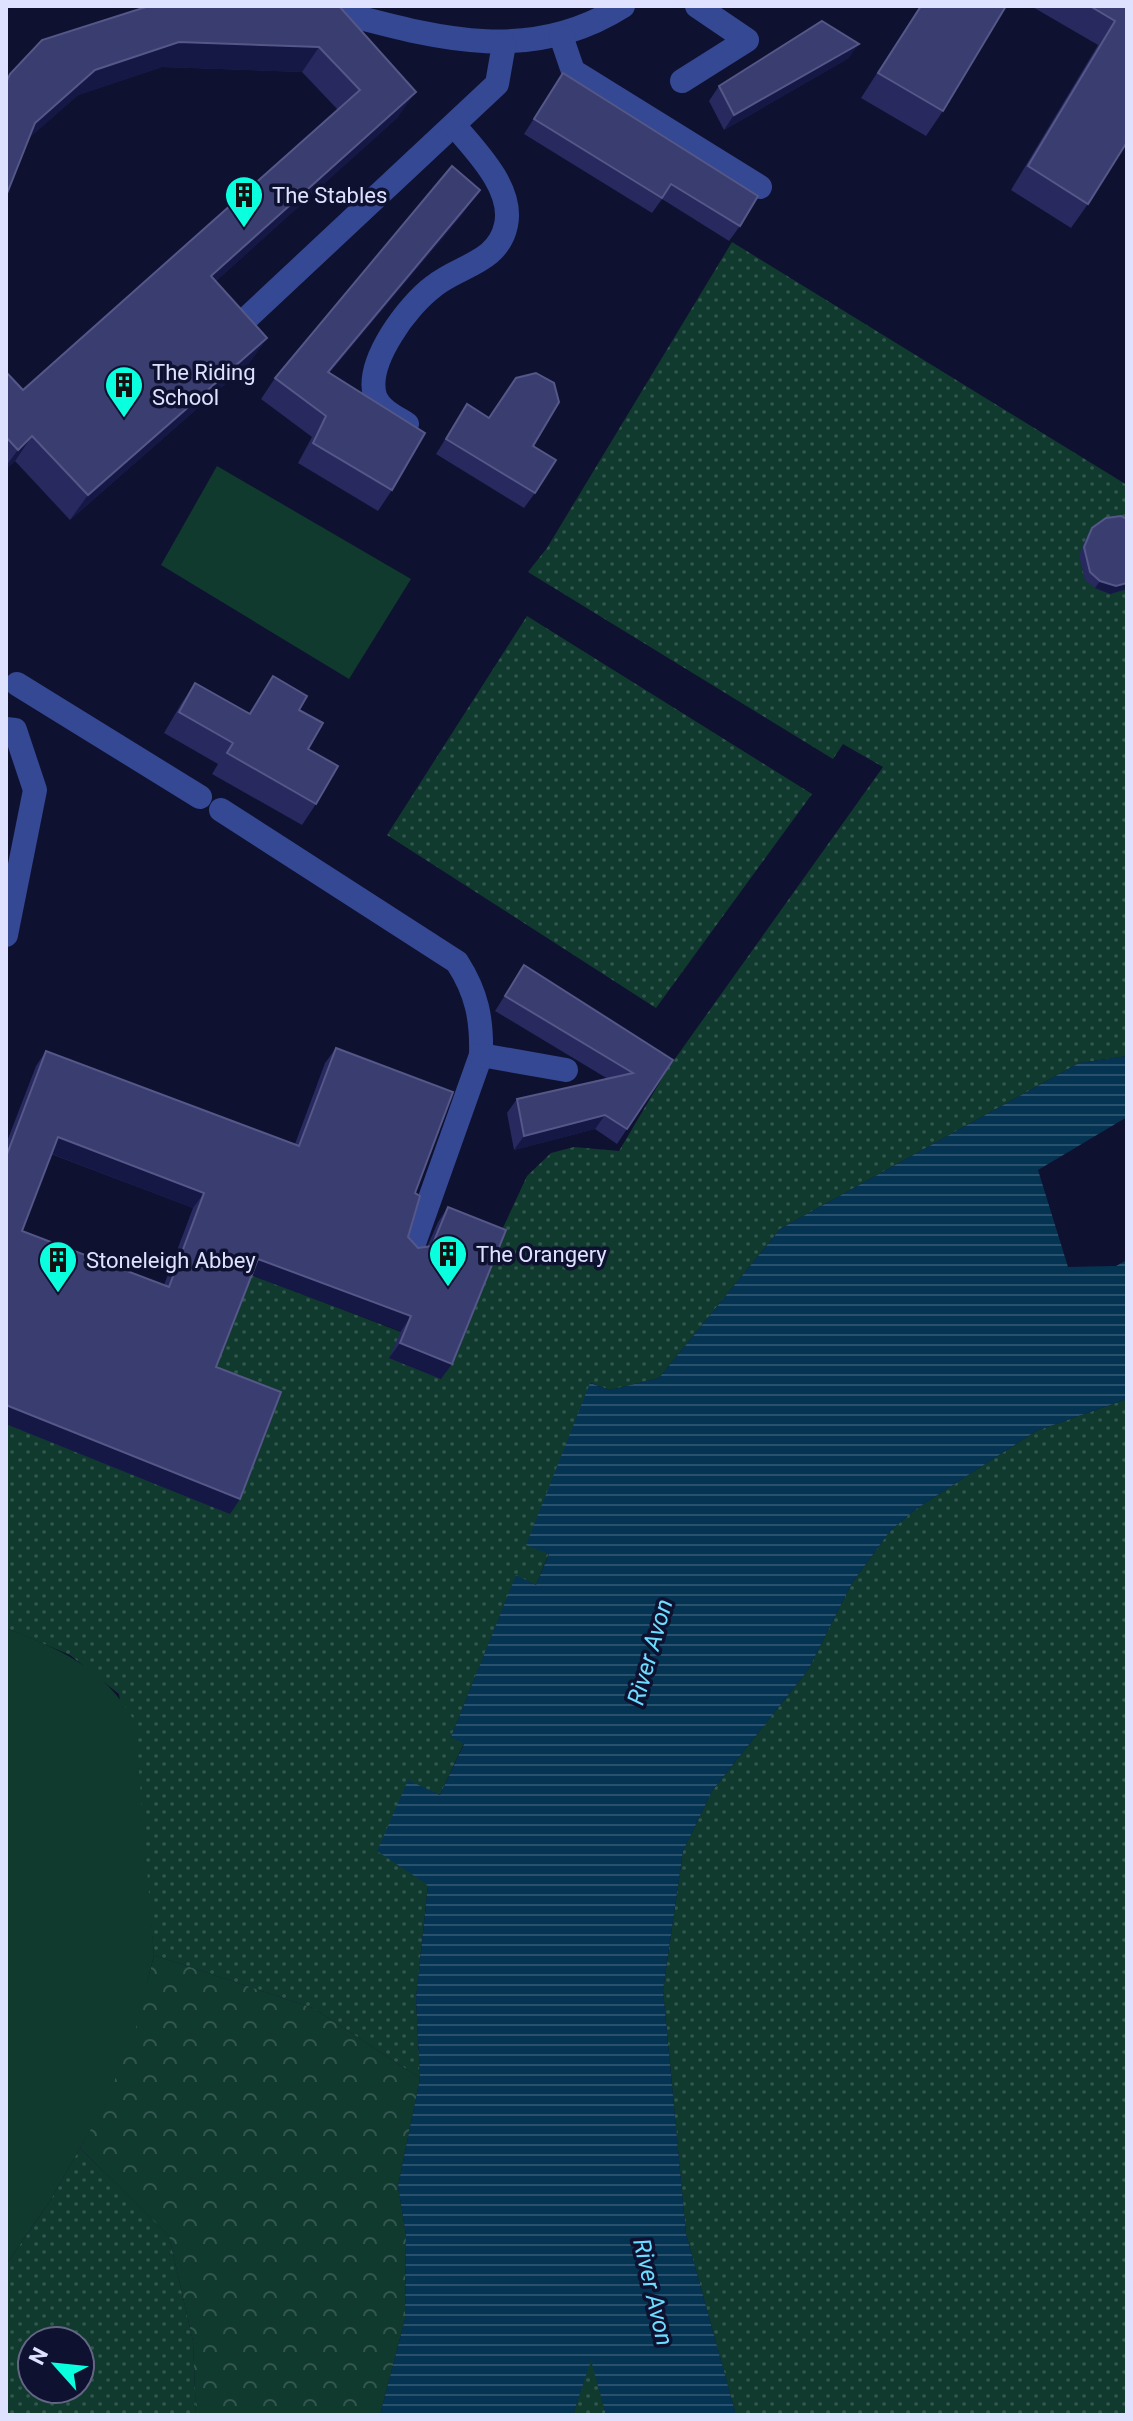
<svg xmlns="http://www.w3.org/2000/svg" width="1133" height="2421" font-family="Roboto,sans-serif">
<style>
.green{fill:url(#green-dots);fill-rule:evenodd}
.forest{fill:url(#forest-crowns)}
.pitch{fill:#113a2f}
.water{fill:url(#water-rules)}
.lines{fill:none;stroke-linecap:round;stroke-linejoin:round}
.minor{stroke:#354893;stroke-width:24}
.wall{fill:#27295f;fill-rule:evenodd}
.shaded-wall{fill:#151745}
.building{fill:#3a3d70;stroke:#545787;stroke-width:2;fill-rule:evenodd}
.labels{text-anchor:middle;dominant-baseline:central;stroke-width:7;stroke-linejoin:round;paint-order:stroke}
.poi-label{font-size:22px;fill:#dee2ff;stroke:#0f1130;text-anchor:start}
.water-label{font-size:24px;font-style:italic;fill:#6cddff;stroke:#0f1130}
</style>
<defs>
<pattern id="green-dots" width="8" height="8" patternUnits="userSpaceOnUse" patternTransform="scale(2)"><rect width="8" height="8" fill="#113a2f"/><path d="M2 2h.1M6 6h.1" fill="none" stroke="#33564e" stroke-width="1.8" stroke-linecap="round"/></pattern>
<pattern id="forest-crowns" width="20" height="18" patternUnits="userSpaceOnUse" patternTransform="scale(2)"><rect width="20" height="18" fill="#113a2f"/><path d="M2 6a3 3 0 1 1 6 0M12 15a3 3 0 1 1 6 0" fill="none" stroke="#33564e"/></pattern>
<pattern id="water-rules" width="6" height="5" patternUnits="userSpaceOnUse" patternTransform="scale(2)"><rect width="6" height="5" fill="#053453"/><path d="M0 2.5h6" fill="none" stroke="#29516d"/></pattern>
</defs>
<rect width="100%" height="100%" fill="#0f1130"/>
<g class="green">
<path d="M732 242 1127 485V1056L1079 1063 780 1229 659 1378 610 1390 591 1383 527 1545 549 1553 536 1585 516 1576 451 1737 464 1743 440 1795 408 1781 428 1885 416 1998 420 2078 313 2008 154 1955 144 1853 119 1694 70 1655 6 1628V1424L205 1382 247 1273 401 1332 495 1245 527 1176 551 1153 574 1147 619 1151 667 1070 883 767 843 744 833 759 528 572 547 548Z"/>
<path d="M527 616 812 794 656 1008 387 835Z"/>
<path d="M1127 1399V2415H736L686 2234 663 1990 683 1851 712 1791 808 1670 852 1583 890 1531 916 1509 1036 1431Z"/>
<path d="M80 2148 169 2236 193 2341 196 2415H6V2265L50 2201ZM32 2341H80V2389H32Z"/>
<path d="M591 2358 606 2415H573Z"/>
</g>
<path class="forest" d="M154 1955 313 2008 420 2078 398 2186 406 2235 405 2319 380 2415H196L193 2341 169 2236 80 2148C116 2086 137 2024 154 1955Z"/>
<g class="pitch">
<path d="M217 466 411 579 349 679 161 565Z"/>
<path d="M6 1628C62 1651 103 1666 135 1722L154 1955 135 2031 104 2106 50 2201 6 2265Z"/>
</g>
<path class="water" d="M1127 1056V1117L1038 1170 1068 1267 1116 1266 1127 1260V1399L1036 1431 916 1509 890 1531 852 1583 808 1670 712 1791 683 1851 663 1990 686 2234 736 2415H606L591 2360 573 2415H380L405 2319 406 2235 398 2186 420 2078 416 1998 428 1885 377 1851 408 1780 440 1795 464 1744 451 1737 516 1575 536 1585 549 1554 526 1545 590 1383 610 1390 659 1378 780 1229 1079 1063Z"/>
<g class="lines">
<g class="minor">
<path d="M315 6C421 33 522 70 623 6"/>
<path d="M561 36 573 71 760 187"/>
<path d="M682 81 747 40 697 6"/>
<path d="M247 318 497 84 504 44"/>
<path d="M407 424C396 417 380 410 375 396 365 362 408 305 434 286 460 265 498 263 506 225 514 188 475 150 454 125"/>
<path d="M17 684 200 797"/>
<path d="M6 729 15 730 35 790 6 935"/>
<path d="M221 810 457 962C477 993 482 1019 481 1055L412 1249"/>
<path d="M481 1055 566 1070"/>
</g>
</g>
<g class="wall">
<path d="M339 6 398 117 216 281 267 338 249 363 70 520 15 461 6 469V372L23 390 338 110 302 72 162 67 78 95 29 138 6 196V80L10 74Z"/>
<path d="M920 6H1006L943 111 926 136 861 98Z"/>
<path d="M1031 6H1127L1088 204 1071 228 1011 190 1098 45Z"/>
<path d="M849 58 724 130 709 101 719 86Z"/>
<path d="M563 73 740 226 729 241 662 199 652 213 524 134Z"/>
<path d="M465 211 329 373 392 490 378 511 298 463 312 437 261 399 275 378Z"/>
<path d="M467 404 533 446 535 493 524 508 436 454Z"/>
<path d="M1127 519V589L1110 594 1095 588 1085 580 1079 555 1087 536 1092 528Z"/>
<path d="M273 676 299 710 308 749 316 804 302 825 212 774 218 764 164 733 181 704 195 683 249 713Z"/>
<path d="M524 965 673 1060 617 1144 595 1129 514 1150 507 1113 517 1099 608 1079 495 1011Z"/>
<path d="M336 1048 415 1193 408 1237 418 1248 427 1247 438 1222 448 1207 452 1364 441 1379 389 1358 401 1331 251 1275 216 1367 230 1514 6 1424V1144L36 1066 46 1051 295 1144 325 1063ZM51 1154 193 1208 164 1285 22 1231Z"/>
</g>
<g class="shaded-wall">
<path d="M179 42 319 47 302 72 162 67 78 95 18 148 35 123 95 70Z"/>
<path d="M859 44 849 58 724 130 734 115Z"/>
<path d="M416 92 398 117 194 301 211 276Z"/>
<path d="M480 190 465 211 313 393 328 372Z"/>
<path d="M267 338 249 363 70 520 88 495Z"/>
<path d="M32 436 15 461 6 469V466L18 450Z"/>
<path d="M1100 581 1127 583V589L1110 594 1095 588Z"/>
<path d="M605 1115 595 1129 514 1150 524 1136Z"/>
<path d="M58 1137 204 1193 193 1208 47 1152Z"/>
<path d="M258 1259 411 1316 401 1331 247 1274Z"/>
<path d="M400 1343 452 1364 441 1379 389 1358Z"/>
<path d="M6 1405 240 1499 230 1514 6 1424Z"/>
</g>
<g class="building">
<path d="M149 6H339L416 92 211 276 267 338 88 495 32 436 18 450 6 437V372L23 390 360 90 319 47 179 42 95 70 35 123 6 196V83L10 74 42 40Z"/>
<path d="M921 6H1006L943 111 878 73Z"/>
<path d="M1090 6H1127V142L1088 204 1028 166 1115 21Z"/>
<path d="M822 21 859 44 734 115 719 86Z"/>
<path d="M563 73 758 196 740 226 671 184 662 198 534 119Z"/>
<path d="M452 166 480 190 328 372 425 433 392 490 313 443 326 416 275 378Z"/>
<path d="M536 373 554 383 559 402 533 446 556 460 535 493 446 439 467 404 489 418 516 378Z"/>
<path d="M1121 516 1127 519V583L1116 586 1100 581 1090 572 1084 547 1092 528 1106 518Z"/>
<path d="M273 676 307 696 299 710 323 723 308 749 338 766 316 804 227 753 233 743 179 712 195 683 250 714Z"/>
<path d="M524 965 673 1060 627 1129 605 1115 524 1136 517 1099 633 1073 505 996Z"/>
<path d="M336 1048 453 1092 415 1193 420 1196 408 1237 418 1248 432 1246 448 1207 506 1230 452 1364 400 1343 411 1316 258 1259 216 1367 281 1392 240 1499 6 1405V1157L46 1051 299 1146ZM58 1137 204 1193 169 1287 22 1231Z"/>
</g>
<defs>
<symbol id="building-pin" viewBox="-11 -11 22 30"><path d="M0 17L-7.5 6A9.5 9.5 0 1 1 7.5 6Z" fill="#0affde" stroke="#0f1130"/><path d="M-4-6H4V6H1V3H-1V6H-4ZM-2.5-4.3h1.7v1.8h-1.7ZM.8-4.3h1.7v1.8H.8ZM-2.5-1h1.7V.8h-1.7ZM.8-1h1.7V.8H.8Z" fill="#111"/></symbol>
</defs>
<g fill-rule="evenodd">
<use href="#building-pin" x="222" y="173" width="44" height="60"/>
<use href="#building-pin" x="102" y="363" width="44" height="60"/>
<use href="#building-pin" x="426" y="1232" width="44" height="60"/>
<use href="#building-pin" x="36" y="1238" width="44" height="60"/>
</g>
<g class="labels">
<g class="poi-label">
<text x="272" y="195">The Stables</text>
<text x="152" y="372">The Riding<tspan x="152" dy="25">School</tspan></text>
<text x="476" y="1254">The Orangery</text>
<text x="86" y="1260">Stoneleigh Abbey</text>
</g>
<g class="water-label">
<text transform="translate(650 1652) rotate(-74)">River Avon</text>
<text transform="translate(653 2292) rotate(77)">River Avon</text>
</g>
</g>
<rect width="1133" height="2421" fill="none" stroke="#dee2ff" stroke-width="16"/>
<g transform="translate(56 2365) rotate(297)"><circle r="38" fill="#0f1130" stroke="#626583" stroke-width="2"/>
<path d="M0-6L14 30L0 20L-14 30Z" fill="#0affde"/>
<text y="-12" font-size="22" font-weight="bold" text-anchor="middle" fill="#dee2ff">N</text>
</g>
</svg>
